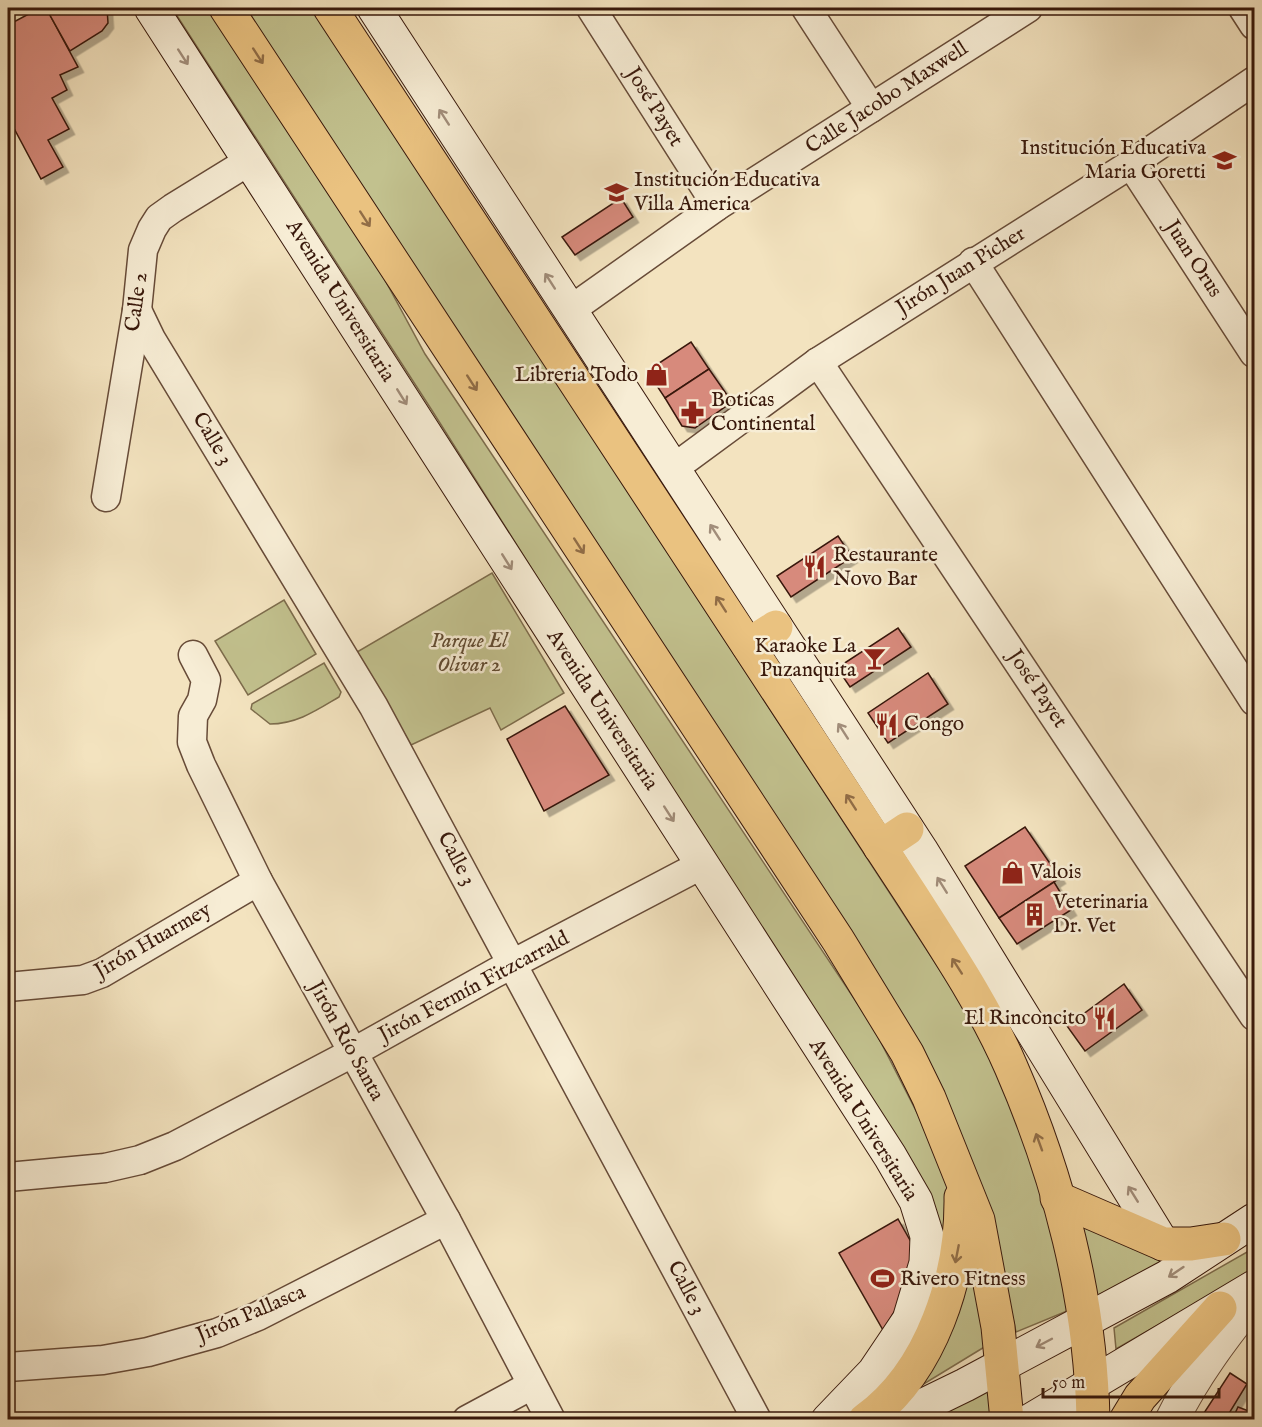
<svg xmlns="http://www.w3.org/2000/svg" width="1262" height="1427" font-family="'IM FELL English',serif">
<style>
.green{fill:#c2c18e;stroke:#7d6c4c;stroke-width:1.5}
.building{fill:#d78a7c;stroke:#38180b;stroke-width:1.5;filter:url(#shadow)}
.lines{fill:none;stroke-linecap:round;stroke-linejoin:round}
.minor-casing{stroke:#674b38;stroke-width:31}
.tertiary-casing{stroke:#674b38;stroke-width:35}
.secondary-casing{stroke:#38180b;stroke-width:35}
.primary-casing{stroke:#38180b;stroke-width:35}
.minor{stroke:#f7edd5;stroke-width:28}
.tertiary{stroke:#f7edd5;stroke-width:33}
.secondary{stroke:#f7edd5;stroke-width:33}
.primary{stroke:#eac280;stroke-width:33}
.oneway{stroke:#916d46}
.oneway2{stroke:#a18d7a}
.labels{text-anchor:middle;dominant-baseline:central;stroke-width:5;stroke-linejoin:round;paint-order:stroke}
.street-label{font-size:21px;fill:#38180b;stroke:#f7edd5}
.poi-label{font-size:21px;fill:#38180b;stroke:#f7edd5;text-anchor:start}
.park-label{font-size:21px;font-style:italic;fill:#614b32;stroke:#f7edd5}
</style>
<defs>
<filter id="shadow"><feDropShadow dx="5.5" dy="5.5" stdDeviation="0" flood-color="#0004"/></filter>
</defs>
<rect width="100%" height="100%" fill="#f3e3bf"/>
<filter id="stains"><feTurbulence type="fractalNoise" baseFrequency=".00333" numOctaves="4"/><feColorMatrix values="0 0 0 0 .2 0 0 0 0 .09 0 0 0 0 .02 0 0 0 .5 -.17"/></filter>
<radialGradient id="worn" r=".72"><stop offset=".6" stop-color="#630" stop-opacity="0"/><stop offset="1" stop-color="#630" stop-opacity=".3"/></radialGradient>
<g class="green">
<path d="M172 8H209L379 269 425 354 873 1027 935 1148 950 1191 946 1256 905 1161 433 412Z"/>
<path d="M241 8H313L951 987 998 1065 1035 1165 1072 1309 1016 1332 997 1247 981 1188Z"/>
<path d="M492 573 564 693 501 730 490 708 411 745 357 652Z"/>
<path d="M284 600 316 654 248 695 215 641Z"/>
<path d="M324 663 341 692 339 697C317 710 297 724 270 724L251 709 252 704Z"/>
<path d="M1082 1227 1158 1254 1162 1264 1099 1304Z"/>
<path d="M1254 1248V1270L1116 1349 1114 1328Z"/>
<path d="M971 1253 986 1346 891 1404Z"/>
<path d="M992 1386 996 1419H929Z"/>
</g>
<g class="building">
<path d="M40 8H46L78 67 60 75 67 90 52 98 69 129 48 140 63 167 41 179 8 117V25Z"/>
<path d="M46 8H107L108 23 102 31 70 51Z"/>
<path d="M621 198 633 217 575 255 562 237Z"/>
<path d="M691 342 709 369 665 398 647 371Z"/>
<path d="M709 369 732 402 695 428 682 426 665 398Z"/>
<path d="M838 536 852 557 791 597 777 576Z"/>
<path d="M898 628 911 647 850 687 837 668Z"/>
<path d="M928 673 948 704 888 743 868 713Z"/>
<path d="M565 706 609 775 544 811 507 739Z"/>
<path d="M1025 827 1060 878 999 918 965 866Z"/>
<path d="M1054 882 1071 910 1017 944 999 918Z"/>
<path d="M1124 984 1142 1010 1085 1051 1067 1026Z"/>
<path d="M898 1219 911 1242 916 1264 906 1293 883 1330 839 1253Z"/>
<path d="M1230 1373 1247 1384 1225 1420H1207L1202 1416Z"/>
<path d="M1238 1407 1254 1413V1420H1232Z"/>
</g>
<g class="lines">
<defs>
<g id="minor">
<path d="M591 8 717 206"/>
<path d="M806 8 871 108"/>
<path d="M1243 8 1254 25"/>
<path d="M1131 164 1254 353"/>
<path d="M973 262 1254 701"/>
<path d="M137 310 151 339 374 707 757 1420"/>
<path d="M569 311 717 206 1028 8"/>
<path d="M818 362 1254 1016"/>
<path d="M674 468 818 362 1131 164 1254 81"/>
<path d="M106 497 137 310 143 250 152 229 159 218 173 208 251 160"/>
<path d="M193 655 206 680 202 700 193 716 192 742 201 765 258 881 446 1220 551 1420"/>
<path d="M8 987 83 980 102 973 258 881"/>
<path d="M8 1177 105 1168 140 1160 175 1146 352 1053 495 973 701 865"/>
<path d="M8 1367 103 1360 148 1352 217 1333 258 1316 446 1220"/>
<path d="M467 1420 532 1385"/>
</g>
<path id="tertiary" d="M1172 1420C1194 1375 1223 1337 1254 1298"/>
<g id="secondary">
<path d="M151 8 890 1156 916 1201 927 1236 926 1263 909 1320 874 1372 828 1420"/>
<path d="M374 8 921 850 1163 1244"/>
<path d="M893 1420 965 1385 1167 1277 1254 1220"/>
<path d="M1031 1420 1254 1287"/>
</g>
<g id="primary">
<path d="M226 8 838 940 907 1053 929 1098 978 1220 998 1327 1007 1420"/>
<path d="M330 8 913 897C948 952 985 1007 1011 1067 1059 1177 1091 1300 1093 1420"/>
<path d="M748 645 776 627"/>
<path d="M880 847 907 829"/>
<path d="M1057 1198 1163 1244H1191L1224 1239"/>
<path d="M865 1420C932 1372 962 1276 961 1197"/>
<path d="M1126 1420 1140 1397 1220 1308"/>
</g>
</defs>
<use href="#minor" class="minor-casing"/>
<use href="#tertiary" class="tertiary-casing"/>
<use href="#secondary" class="secondary-casing"/>
<use href="#primary" class="primary-casing"/>
<use href="#minor" class="minor"/>
<use href="#tertiary" class="tertiary"/>
<use href="#secondary" class="secondary"/>
<use href="#primary" class="primary"/>
</g>
<defs><path id="oneway-shaft" d="M-6 0H5M1.5-3L5.5 0L1.5 3" fill="none" stroke-width="1.6" stroke-linecap="round" stroke-linejoin="round" transform="scale(1.5)"/></defs>
<g class="oneway">
<use href="#oneway-shaft" transform="translate(258 56) rotate(57)"/>
<use href="#oneway-shaft" transform="translate(365 219) rotate(57)"/>
<use href="#oneway-shaft" transform="translate(472 383) rotate(57)"/>
<use href="#oneway-shaft" transform="translate(579 546) rotate(57)"/>
<use href="#oneway-shaft" transform="translate(721 604) rotate(-123)"/>
<use href="#oneway-shaft" transform="translate(851 802) rotate(-123)"/>
<use href="#oneway-shaft" transform="translate(957 966) rotate(-123)"/>
<use href="#oneway-shaft" transform="translate(1039 1142) rotate(-110)"/>
<use href="#oneway-shaft" transform="translate(957 1254) rotate(101)"/>
</g>
<g class="oneway2">
<use href="#oneway-shaft" transform="translate(183 57) rotate(57)"/>
<use href="#oneway-shaft" transform="translate(444 117) rotate(-123)"/>
<use href="#oneway-shaft" transform="translate(550 281) rotate(-123)"/>
<use href="#oneway-shaft" transform="translate(402 397) rotate(58)"/>
<use href="#oneway-shaft" transform="translate(715 532) rotate(-123)"/>
<use href="#oneway-shaft" transform="translate(507 562) rotate(58)"/>
<use href="#oneway-shaft" transform="translate(843 731) rotate(-123)"/>
<use href="#oneway-shaft" transform="translate(669 814) rotate(57)"/>
<use href="#oneway-shaft" transform="translate(942 885) rotate(-122)"/>
<use href="#oneway-shaft" transform="translate(1133 1194) rotate(-122)"/>
<use href="#oneway-shaft" transform="translate(1176 1272) rotate(146)"/>
<use href="#oneway-shaft" transform="translate(1044 1343) rotate(152)"/>
</g>
<defs>
<symbol id="school-bare" viewBox="-9 -9 18 18"><path d="M0-5L7-2L0 1L-7-2ZM-4 1L0 2.5L4 1V4Q0 6-4 4Z" fill="#8f2418" stroke="#f7edd5" stroke-width="2.5" paint-order="stroke"/></symbol>
<symbol id="shop-bare" viewBox="-9 -9 18 18"><path d="M-5-2.5h2.3a2.7 3.5 0 0 1 5.4 0H5L5.5 6h-11ZM-1.5-2.5h3a1.5 2.3 0 0 0-3 0Z" fill="#8f2418" stroke="#f7edd5" stroke-width="2.5" paint-order="stroke"/></symbol>
<symbol id="pharmacy-bare" viewBox="-9 -9 18 18"><path d="M-2-6h4v4h4v4h-4v4h-4v-4h-4v-4h4Z" fill="#8f2418" stroke="#f7edd5" stroke-width="2.5" paint-order="stroke"/></symbol>
<symbol id="restaurant-bare" viewBox="-9 -9 18 18"><path d="M-5-6h1v4h1v-4h1v4h1v-4h1v5L-1.5 .5V6h-2V.5L-5-1ZM5-6V6H3V1.5H1.5Q1.5-4 5-6Z" fill="#8f2418" stroke="#f7edd5" stroke-width="2.5" paint-order="stroke"/></symbol>
<symbol id="bar-bare" viewBox="-9 -9 18 18"><path d="M-6-5H6L.8 .8V4.5H3.5V6h-7V4.5H-.8V.8Z" fill="#8f2418" stroke="#f7edd5" stroke-width="2.5" paint-order="stroke"/></symbol>
<symbol id="building-bare" viewBox="-9 -9 18 18"><path d="M-4-6H4V6H1V3H-1V6H-4ZM-2.5-4.3h1.7v1.8h-1.7ZM.8-4.3h1.7v1.8H.8ZM-2.5-1h1.7V.8h-1.7ZM.8-1h1.7V.8H.8Z" fill="#8f2418" stroke="#f7edd5" stroke-width="2.5" paint-order="stroke"/></symbol>
<symbol id="stadium-bare" viewBox="-9 -9 18 18"><path d="M0-5a6.5 5 0 1 0 0 10a6.5 5 0 1 0 0-10ZM-3.5-1.8h7v3.6h-7Z" fill="#8f2418" stroke="#f7edd5" stroke-width="2.5" paint-order="stroke"/></symbol>
</defs>
<g fill-rule="evenodd">
<use href="#school-bare" x="1208" y="144" width="33" height="33"/>
<use href="#school-bare" x="600" y="176" width="33" height="33"/>
<use href="#shop-bare" x="640" y="358" width="33" height="33"/>
<use href="#pharmacy-bare" x="676" y="396" width="33" height="33"/>
<use href="#restaurant-bare" x="798" y="550" width="33" height="33"/>
<use href="#bar-bare" x="858" y="642" width="33" height="33"/>
<use href="#restaurant-bare" x="870" y="708" width="33" height="33"/>
<use href="#shop-bare" x="996" y="856" width="33" height="33"/>
<use href="#building-bare" x="1018" y="898" width="33" height="33"/>
<use href="#restaurant-bare" x="1088" y="1002" width="33" height="33"/>
<use href="#stadium-bare" x="866" y="1262" width="33" height="33"/>
</g>
<g class="labels">
<g class="street-label">
<text transform="translate(887 98) rotate(-33)">Calle Jacobo Maxwell</text>
<text transform="translate(654 107) rotate(58)">José Payet</text>
<text transform="translate(1193 259) rotate(57)">Juan Orus</text>
<text transform="translate(961 271) rotate(-32)">Jirón Juan Picher</text>
<text transform="translate(340 301) rotate(58)">Avenida Universitaria</text>
<text transform="translate(137 302) rotate(-82)">Calle 2</text>
<text transform="translate(212 439) rotate(59)">Calle 3</text>
<text transform="translate(1037 689) rotate(56)">José Payet</text>
<text transform="translate(602 710) rotate(57)">Avenida Universitaria</text>
<text transform="translate(456 859) rotate(62)">Calle 3</text>
<text transform="translate(153 941) rotate(-30)">Jirón Huarmey</text>
<text transform="translate(474 987) rotate(-28)">Jirón Fermín Fitzcarrald</text>
<text transform="translate(346 1041) rotate(61)">Jirón Río Santa</text>
<text transform="translate(863 1120) rotate(58)">Avenida Universitaria</text>
<text transform="translate(686 1288) rotate(62)">Calle 3</text>
<text transform="translate(251 1314) rotate(-23)">Jirón Pallasca</text>
</g>
<g class="poi-label">
<text x="1206" y="148" text-anchor="end">Institución Educativa<tspan x="1206" dy="24">Maria Goretti</tspan></text>
<text x="634" y="180">Institución Educativa<tspan x="634" dy="24">Villa America</tspan></text>
<text x="638" y="375" text-anchor="end">Libreria Todo</text>
<text x="711" y="400">Boticas<tspan x="711" dy="24">Continental</tspan></text>
<text x="833" y="555">Restaurante<tspan x="833" dy="24">Novo Bar</tspan></text>
<text x="856" y="646" text-anchor="end">Karaoke La<tspan x="856" dy="24">Puzanquita</tspan></text>
<text x="904" y="724">Congo</text>
<text x="1030" y="872">Valois</text>
<text x="1053" y="902">Veterinaria<tspan x="1053" dy="24">Dr. Vet</tspan></text>
<text x="1086" y="1018" text-anchor="end">El Rinconcito</text>
<text x="900" y="1279">Rivero Fitness</text>
</g>
<g class="park-label">
<text x="469" y="641">Parque El<tspan x="469" dy="24">Olivar 2</tspan></text>
</g>
</g>
<rect width="1262" height="1427" fill="none" stroke="#f3e3bf" stroke-width="30"/>
<rect x="9" y="9" width="1244" height="1409" fill="none" stroke="#38180b" stroke-width="3"/>
<rect x="15" y="15" width="1232" height="1397" fill="none" stroke="#38180b" stroke-width="1.5"/>
<path d="M1043 1388v9h176v-9" fill="none" stroke="#38180b" stroke-width="3"/>
<text x="1052" y="1388" font-size="18" fill="#38180b" stroke="#f7edd5" stroke-width="4.5" paint-order="stroke">50 m</text>
<rect width="100%" height="100%" filter="url(#stains)"/>
<rect width="100%" height="100%" fill="url(#worn)"/>
</svg>
